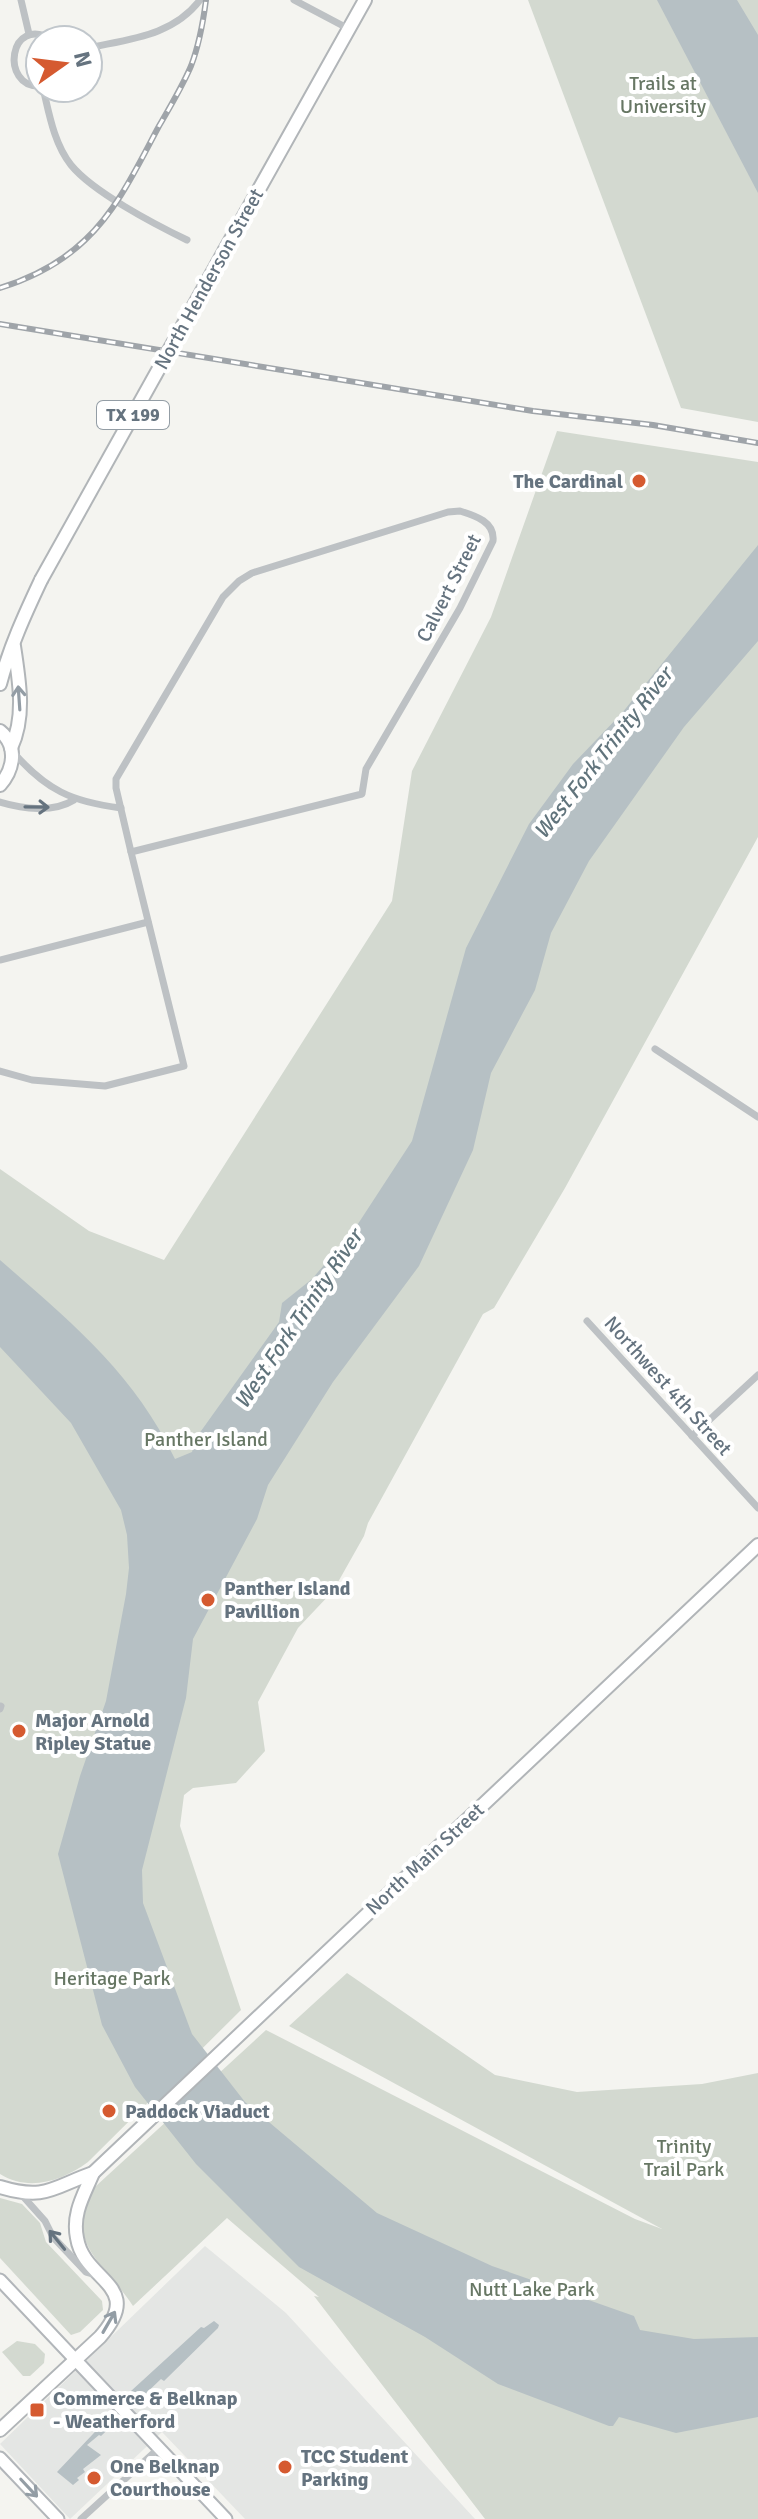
<svg xmlns="http://www.w3.org/2000/svg" width="758" height="2519" font-family="Signika,sans-serif">
<style>
.built{fill:#e4e6e4}
.green{fill:#d3d9d0}
.water{fill:#b6c0c4}
.lines{fill:none;stroke-linecap:round;stroke-linejoin:round}
.secondary-casing{stroke:#b2b6ba;stroke-width:15}
.primary-casing{stroke:#b1b5b8;stroke-width:16}
.street{stroke:#bdc1c4;stroke-width:7}
.secondary{stroke:#fff;stroke-width:11}
.primary{stroke:#fff;stroke-width:12}
.rail-casing{stroke:#9fa4a9;stroke-width:6}
.rail{stroke:#fff;stroke-width:3;stroke-dasharray:9;stroke-linecap:butt}
.primary-bridge-casing{stroke:#b1b5b8;stroke-width:16;stroke-linecap:butt}
.primary-bridge{stroke:#fff;stroke-width:12}
.oneway{stroke:#939da5}
.oneway2{stroke:#65737f}
.poi-dot{fill:#d55a30;stroke:#fff;stroke-width:3}
.labels{text-anchor:middle;dominant-baseline:central;stroke-width:8;stroke-linejoin:round;paint-order:stroke}
.shield{fill:#fff;stroke:#939da5;stroke-width:2}
.shield-label{font-size:18px;font-weight:bold;fill:#65737f}
.park-label{font-size:20px;fill:#677764;stroke:#fff}
.street-label{font-size:20px;fill:#65737f;stroke:#fff}
.poi-label{font-size:20px;font-weight:bold;fill:#65737f;stroke:#fff;text-anchor:start}
.water-label{font-size:22px;font-style:italic;fill:#61747c;stroke:#fff}
</style>
<rect width="100%" height="100%" fill="#f4f4f0"/>
<path class="built" d="M205 2246 286 2313 475 2519H245L162 2432 70 2519 0 2444Z"/>
<g class="green">
<path d="M528 0H758V422L681 408Z"/>
<path d="M557 431 758 462V837L565 1188 494 1308 483 1314 368 1523 364 1536 333 1591 298 1628 258 1702 265 1751 236 1783 193 1788 184 1795 180 1826 241 2010 88 2162C62 2181 29 2192 0 2174V1169L89 1231 164 1260 392 901 412 771 491 617Z"/>
<path d="M347 1973 495 2075 577 2092 702 2084 758 2073V2519H485L314 2296 319 2297 227 2218 133 2306C106 2264 59 2241 96 2186L266 2030 635 2219 662 2229 289 2026Z"/>
<path d="M0 2198 22 2204 40 2223 46 2242 102 2301 103 2310 80 2332 71 2335 0 2258Z"/>
<path d="M17 2341 35 2344 45 2354 44 2363 30 2376H23L2 2352Z"/>
</g>
<g class="water">
<path d="M657 0H737L758 35V193Z"/>
<path d="M758 545V641L684 727 589 861 551 933 535 990 491 1073 473 1150 419 1266 333 1382 268 1485 257 1519 193 1639 186 1698 142 1870 143 1903 192 2034 245 2102 377 2213 492 2266 634 2316 640 2330 694 2339 758 2337V2417L676 2433 623 2418 619 2417 613 2426H609L498 2384 425 2337 299 2267 196 2164 135 2087 102 2025 58 1854 80 1776 106 1701 126 1594 129 1568 127 1535 121 1510 71 1423 0 1347V1260C71 1322 133 1372 175 1459L192 1452 196 1438 279 1322 282 1303 312 1279 354 1230 412 1141 466 948 529 824 573 764 622 713Z"/>
<path d="M214 2321 219 2325 218 2328 164 2381 161 2379 101 2436 99 2435 87 2445 101 2455 83 2469 85 2472 77 2478 79 2480 73 2485 57 2472 110 2416 119 2402 201 2327 204 2328Z"/>
</g>
<g class="lines">
<defs>
<g id="secondary">
<path d="M0 2280 226 2519"/>
<path d="M0 2458 58 2519"/>
</g>
<g id="primary">
<path d="M225 250 365 0"/>
<path d="M0 684C9 649 25 614 41 580"/>
<path d="M0 731C18 746 14 769 0 785"/>
<path d="M11 748C26 716 19 680 14 646"/>
<path d="M0 2187C46 2201 53 2187 93 2173L758 1545"/>
<path d="M0 2430 100 2337C146 2285 84 2282 77 2238 72 2213 84 2195 93 2173"/>
</g>
</defs>
<use href="#secondary" class="secondary-casing"/>
<use href="#primary" class="primary-casing"/>
<g class="street">
<path d="M21 0 29 34"/>
<path d="M294 0 349 29"/>
<path d="M88 48C129 39 173 36 200 0"/>
<path d="M40 86C0 88 8 13 53 40"/>
<path d="M43 88C49 113 54 144 71 165 93 192 154 224 187 240"/>
<path d="M460 511C476 516 495 522 493 541L460 608 366 769 362 794 131 852 116 788V779L223 597 239 581 252 573 448 512Z"/>
<path d="M13 752C46 790 72 802 121 808"/>
<path d="M0 802C23 809 53 813 74 800"/>
<path d="M0 960 148 922"/>
<path d="M655 1049 758 1117"/>
<path d="M0 1071 32 1080 105 1086 184 1066 131 852"/>
<path d="M587 1321 758 1508"/>
<path d="M692 1436 758 1375"/>
<path d="M0 1709 1 1706"/>
<path d="M20 2193 45 2221 53 2237 86 2272 97 2275"/>
<path d="M81 2519 159 2448"/>
</g>
<use href="#secondary" class="secondary"/>
<use href="#primary" class="primary"/>
<defs>
<g id="rail">
<path d="M0 288C32 278 61 263 85 240 118 209 138 165 159 126 170 107 182 87 191 66 199 45 203 23 206 0"/>
<path d="M0 324 533 411 653 425 758 443"/>
</g>
</defs>
<use href="#rail" class="rail-casing"/>
<use href="#rail" class="rail"/>
<defs>
<path id="primary-bridge" d="M41 580 225 250"/>
</defs>
<use href="#primary-bridge" class="primary-bridge-casing"/>
<use href="#primary-bridge" class="primary-bridge"/>
</g>
<defs><path id="oneway-shaft" d="M-6 0H5M1.5-3L5.5 0L1.5 3" fill="none" stroke-width="1.6" stroke-linecap="round" stroke-linejoin="round" transform="scale(2)"/></defs>
<g class="oneway">
<use href="#oneway-shaft" transform="translate(19 698) rotate(-94)"/>
<use href="#oneway-shaft" transform="translate(109 2322) rotate(-60)"/>
<use href="#oneway-shaft" transform="translate(29 2488) rotate(47)"/>
</g>
<g class="oneway2">
<use href="#oneway-shaft" transform="translate(37 807) rotate(1)"/>
<use href="#oneway-shaft" transform="translate(57 2240) rotate(-129)"/>
</g>
<g class="poi-dot">
<circle cx="639" cy="481" r="8"/>
<circle cx="208" cy="1600" r="8"/>
<circle cx="19" cy="1731" r="8"/>
<circle cx="109" cy="2111" r="8"/>
<rect x="29" y="2402" width="16" height="16" rx="4"/>
<circle cx="285" cy="2467" r="8"/>
<circle cx="94" cy="2478" r="8"/>
</g>
<g class="labels">
<rect class="shield" x="97" y="401" width="72" height="28" rx="6"/>
<g class="shield-label">
<text x="133" y="415">TX 199</text>
</g>
<g class="park-label">
<text x="663" y="83">Trails at<tspan x="663" dy="23">University</tspan></text>
<text x="206" y="1439">Panther Island</text>
<text x="112" y="1978">Heritage Park</text>
<text x="684" y="2146">Trinity<tspan x="684" dy="23">Trail Park</tspan></text>
<text x="532" y="2289">Nutt Lake Park</text>
</g>
<g class="street-label">
<text transform="translate(209 279) rotate(-61)">North Henderson Street</text>
<text transform="translate(449 588) rotate(-63)">Calvert Street</text>
<text transform="translate(668 1386) rotate(48)">Northwest 4th Street</text>
<text transform="translate(425 1859) rotate(-43)">North Main Street</text>
</g>
<g class="poi-label">
<text x="623" y="481" text-anchor="end">The Cardinal</text>
<text x="224" y="1588">Panther Island<tspan x="224" dy="23">Pavillion</tspan></text>
<text x="35" y="1720">Major Arnold<tspan x="35" dy="23">Ripley Statue</tspan></text>
<text x="125" y="2111">Paddock Viaduct</text>
<text x="53" y="2398">Commerce &amp; Belknap<tspan x="53" dy="23">- Weatherford</tspan></text>
<text x="301" y="2456">TCC Student<tspan x="301" dy="23">Parking</tspan></text>
<text x="110" y="2466">One Belknap<tspan x="110" dy="23">Courthouse</tspan></text>
</g>
<g class="water-label">
<text transform="translate(603 753) rotate(-52)">West Fork Trinity River</text>
<text transform="translate(298 1319) rotate(-56)">West Fork Trinity River</text>
</g>
</g>
<g transform="translate(64 64) rotate(76)"><circle r="38" fill="#ffffff" stroke="#c1c7cc" stroke-width="2"/>
<path d="M0-6L14 30L0 20L-14 30Z" fill="#d55a30"/>
<text y="-12" font-size="22" font-weight="bold" text-anchor="middle" fill="#65737f">N</text>
</g>
</svg>
